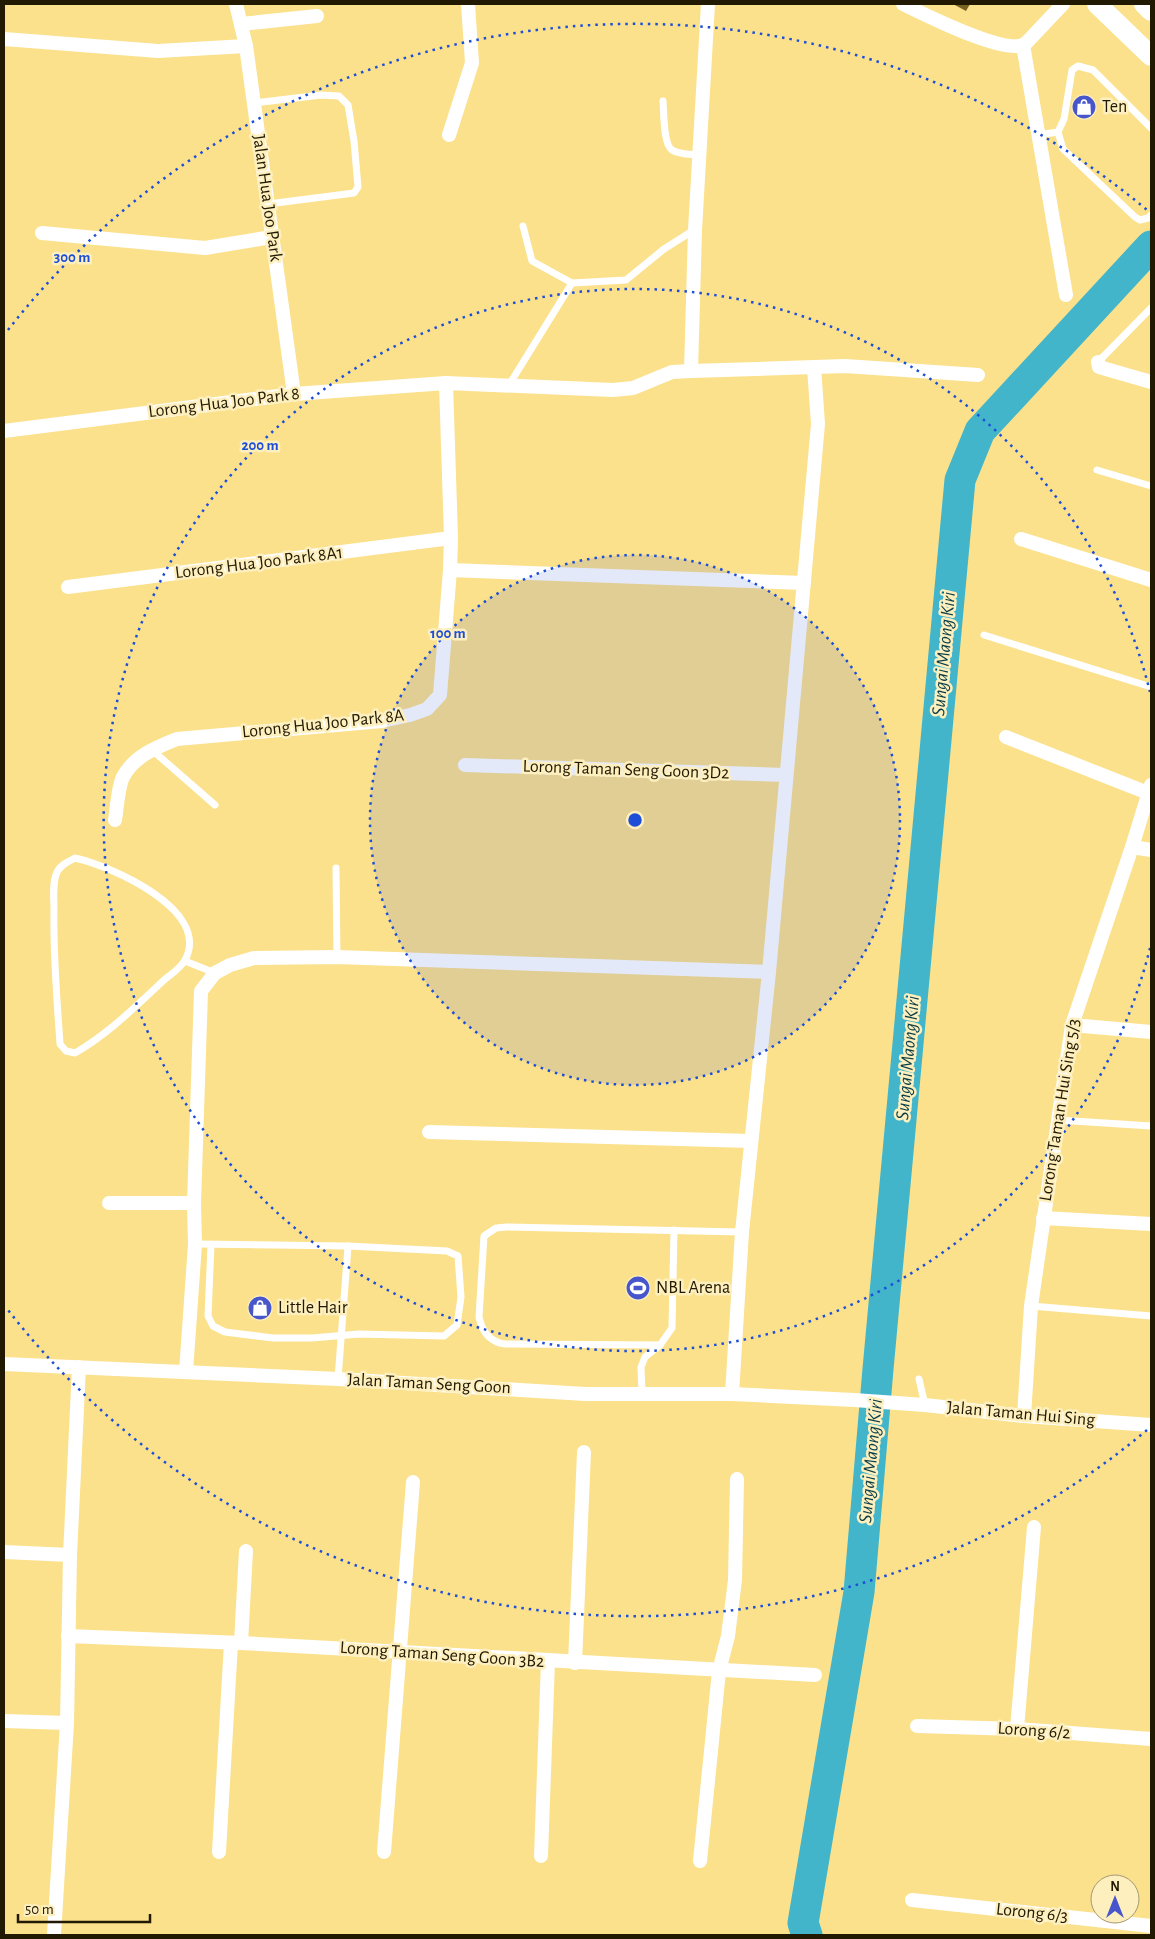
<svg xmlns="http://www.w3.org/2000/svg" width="1155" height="1939" font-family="'Alegreya Sans',sans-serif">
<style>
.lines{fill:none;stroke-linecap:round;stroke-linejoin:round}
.river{stroke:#42b5cb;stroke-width:31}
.building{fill:#766324}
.lane{stroke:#fff;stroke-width:7}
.street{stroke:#fff;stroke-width:14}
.secondary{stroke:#fff;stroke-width:20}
.ring{fill:none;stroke:#1d4ed8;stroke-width:2.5;stroke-dasharray:2.5 5}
.labels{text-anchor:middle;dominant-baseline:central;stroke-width:5;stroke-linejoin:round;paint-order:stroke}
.poi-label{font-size:18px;fill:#211901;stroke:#feefbe;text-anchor:start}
.street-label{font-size:18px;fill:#211901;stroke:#feefbe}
.water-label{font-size:19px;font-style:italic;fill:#093e48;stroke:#feefbe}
.centre{fill:#1d4ed8;stroke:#feefbe;stroke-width:2.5}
.ring-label{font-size:15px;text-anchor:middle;font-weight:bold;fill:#1d4ed8;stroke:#feefbe;stroke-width:5;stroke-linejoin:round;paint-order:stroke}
</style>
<rect width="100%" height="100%" fill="#fbe18c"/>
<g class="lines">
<path class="river" d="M807 1935 803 1923 859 1592 878 1369 960 480 980 431 1151 246"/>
</g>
<path class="building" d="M953 4H970L966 11Z"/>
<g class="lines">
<g class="lane">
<path d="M663 101C664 112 663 144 672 150 680 155 691 154 699 155"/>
<path d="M254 103 321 95 339 96 348 105 354 141 358 187 354 193 268 204"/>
<path d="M1058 132 1063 149 1135 217 1140 220 1148 218 1151 215"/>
<path d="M1038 135 1058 132 1064 119 1072 70 1078 66 1093 70 1151 128"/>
<path d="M523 226 532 261 572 283"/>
<path d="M1098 362 1151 308"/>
<path d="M509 385 572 283 626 280 664 249 694 230"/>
<path d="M1097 470 1151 486"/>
<path d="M984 635 1151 687"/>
<path d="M152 750 215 805"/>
<path d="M75 858C111 866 212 910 185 960 181 968 170 975 163 981 135 1007 108 1034 75 1053L66 1051 60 1044C57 999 53 955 54 910 54 898 52 883 57 872 61 864 68 862 75 858Z"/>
<path d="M336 868 337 957"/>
<path d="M185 961 215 973"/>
<path d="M1058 1120 1151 1126"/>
<path d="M195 1244 348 1246 447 1251 458 1256 461 1297 457 1325 444 1336 359 1334 312 1338H273L225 1332 213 1326 208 1316 211 1245"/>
<path d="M1031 1306 1151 1316"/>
<path d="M660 1345 505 1344C489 1342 482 1331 479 1317L484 1236 496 1228 507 1227 742 1232"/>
<path d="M338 1379 348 1246"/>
<path d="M919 1379 925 1405"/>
<path d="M642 1393 641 1367 645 1357 660 1345 672 1328 674 1230"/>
</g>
<g class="street">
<path d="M236 4 246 46 294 394"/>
<path d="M903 4C926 15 1000 53 1023 45 1025 44 1027 42 1029 40L1063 4"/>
<path d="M241 24 317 16"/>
<path d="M4 39 158 51 246 46"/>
<path d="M1023 45 1066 295"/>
<path d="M449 135 472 63 468 4"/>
<path d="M42 233 205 248 272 237"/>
<path d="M1098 362 1099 367 1151 382"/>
<path d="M691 371 695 230 708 4"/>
<path d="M4 431 294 394 446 383 613 390 633 388 672 372 691 371 845 366 978 375"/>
<path d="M1021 539 1151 580"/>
<path d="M450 570 804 583"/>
<path d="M68 587 451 538"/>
<path d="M1006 737 1148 793"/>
<path d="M465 765 786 775"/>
<path d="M115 820C117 808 118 787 123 777 134 756 157 747 177 739L382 721 410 715 427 709 440 695 450 570 451 538 446 383"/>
<path d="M1132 847 1151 850"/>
<path d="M1072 1025 1151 1032"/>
<path d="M429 1132 751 1141"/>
<path d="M109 1203H194"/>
<path d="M1043 1218 1151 1224"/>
<path d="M4 1364 338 1379 585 1394H732L854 1400 925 1405 1024 1416 1151 1425"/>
<path d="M186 1372 195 1244 194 1203 201 991 215 973 230 965 254 958 337 957 769 972"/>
<path d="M732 1394 742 1232 769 972 818 424 814 367"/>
<path d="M1024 1416 1031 1306 1072 1025 1132 847 1151 785"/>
<path d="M4 1552 70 1555"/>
<path d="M68 1636 241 1643 815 1675"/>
<path d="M241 1643 246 1551"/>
<path d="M575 1663 584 1452"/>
<path d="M4 1721 67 1723"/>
<path d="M917 1726 1017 1729 1151 1739"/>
<path d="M1017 1729 1034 1527"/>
<path d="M219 1852 231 1643"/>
<path d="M384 1852 413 1482"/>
<path d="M541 1856 548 1661"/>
<path d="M700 1861 719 1671 728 1636 735 1580 737 1479"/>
<path d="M912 1900 1151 1926"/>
<path d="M54 1935 67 1723 70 1555 79 1367"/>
</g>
<g class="secondary">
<path d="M1097 4 1151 56"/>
<path d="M1144 4 1151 11"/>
</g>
</g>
<circle cx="635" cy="820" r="265" fill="#1d4ed8" fill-opacity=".12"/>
<g class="ring">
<circle cx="635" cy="820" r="265"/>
<path d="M1150 948A531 531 0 1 1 1150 692"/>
<path d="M1147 1430A796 796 0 0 1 8 1310M8 330A796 796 0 0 1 1147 210"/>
</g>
<defs>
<symbol id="shop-disc" viewBox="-11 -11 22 22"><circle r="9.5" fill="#4757cb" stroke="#feefbe"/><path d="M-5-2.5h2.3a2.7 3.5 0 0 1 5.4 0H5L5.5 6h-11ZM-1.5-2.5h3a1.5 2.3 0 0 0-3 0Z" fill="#fff"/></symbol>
<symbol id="stadium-disc" viewBox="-11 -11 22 22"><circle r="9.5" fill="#4757cb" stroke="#feefbe"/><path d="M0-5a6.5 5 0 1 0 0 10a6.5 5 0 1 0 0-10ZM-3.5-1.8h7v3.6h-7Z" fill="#fff"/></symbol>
</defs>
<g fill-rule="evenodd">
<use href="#shop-disc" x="1070" y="93" width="28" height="28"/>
<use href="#stadium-disc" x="624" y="1274" width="28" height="28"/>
<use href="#shop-disc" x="246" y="1294" width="28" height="28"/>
</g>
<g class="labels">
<g class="poi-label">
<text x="1102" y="107">Ten</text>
<text x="656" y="1288">NBL Arena</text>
<text x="278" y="1308">Little Hair</text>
</g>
<g class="street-label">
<text transform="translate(267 198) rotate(82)">Jalan Hua Joo Park</text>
<text transform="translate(224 403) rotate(-7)">Lorong Hua Joo Park 8</text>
<text transform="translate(259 563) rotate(-7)">Lorong Hua Joo Park 8A1</text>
<text transform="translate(323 724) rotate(-6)">Lorong Hua Joo Park 8A</text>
<text transform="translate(626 770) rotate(2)">Lorong Taman Seng Goon 3D2</text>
<text transform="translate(1060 1110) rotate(-81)">Lorong Taman Hui Sing 5/3</text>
<text transform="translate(429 1384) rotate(3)">Jalan Taman Seng Goon</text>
<text transform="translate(1021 1414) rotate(5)">Jalan Taman Hui Sing</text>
<text transform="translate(442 1655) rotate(4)">Lorong Taman Seng Goon 3B2</text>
<text transform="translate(1034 1731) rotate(4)">Lorong 6/2</text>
<text transform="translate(1032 1913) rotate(6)">Lorong 6/3</text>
</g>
<g class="water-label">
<text transform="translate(944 654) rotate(-85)">Sungai Maong Kiri</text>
<text transform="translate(908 1058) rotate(-85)">Sungai Maong Kiri</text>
<text transform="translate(871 1461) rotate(-85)">Sungai Maong Kiri</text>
</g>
</g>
<circle cx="635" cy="820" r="8" class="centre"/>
<g class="ring-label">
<text x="72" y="262">300 m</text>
<text x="260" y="450">200 m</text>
<text x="448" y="638">100 m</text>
</g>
<rect width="1155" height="1939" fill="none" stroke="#211901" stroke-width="10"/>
<g transform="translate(1115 1899)"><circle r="24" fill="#feefbe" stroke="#a69972"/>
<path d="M0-4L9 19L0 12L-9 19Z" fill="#4757cb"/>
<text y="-8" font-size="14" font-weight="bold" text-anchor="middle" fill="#211901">N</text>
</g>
<path d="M18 1914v8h132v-8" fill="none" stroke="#211901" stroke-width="2.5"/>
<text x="25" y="1914" font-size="15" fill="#211901" stroke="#feefbe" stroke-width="4" paint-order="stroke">50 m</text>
</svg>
